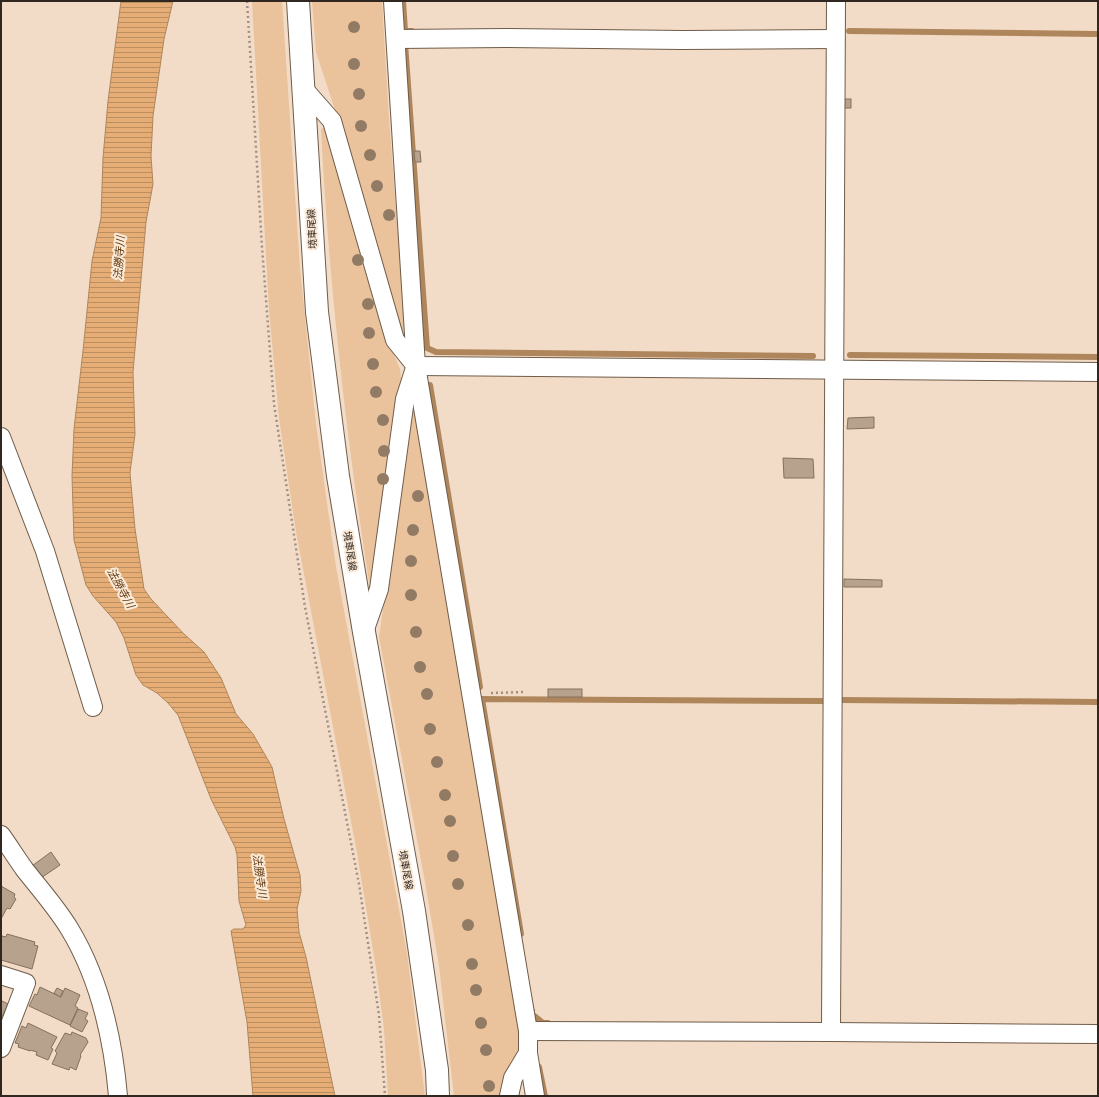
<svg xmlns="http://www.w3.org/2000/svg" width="1099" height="1097" font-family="Ubuntu,'Noto Sans JP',sans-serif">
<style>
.green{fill:#eac29c}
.water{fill:url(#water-rules);stroke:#af865c}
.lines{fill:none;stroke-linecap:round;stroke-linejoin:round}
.stream{stroke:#af865c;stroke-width:6}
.building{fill:#b7a28e;stroke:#84705d}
.minor-casing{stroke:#6f5c4a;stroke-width:20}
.secondary-casing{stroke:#6f5c4a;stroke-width:24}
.path{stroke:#a09081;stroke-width:2.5;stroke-dasharray:2 3;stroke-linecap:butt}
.minor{stroke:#fff;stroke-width:18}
.secondary{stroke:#fff;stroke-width:22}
.tree{fill:#927b64}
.labels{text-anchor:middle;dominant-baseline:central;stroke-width:4;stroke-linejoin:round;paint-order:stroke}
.street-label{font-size:10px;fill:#302820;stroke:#fcead9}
.water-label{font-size:11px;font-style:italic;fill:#603b10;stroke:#fcead9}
</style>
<defs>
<pattern id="water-rules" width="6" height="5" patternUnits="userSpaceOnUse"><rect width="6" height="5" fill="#e6ae76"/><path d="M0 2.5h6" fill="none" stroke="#bb8e60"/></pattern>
</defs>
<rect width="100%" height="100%" fill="#f2dcc7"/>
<g class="green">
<path d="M252 1H282L300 268 316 424 336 567 407 953 425 1096H388L384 1029 376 968 357 853 296 532 279 418 269 310Z"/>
<path d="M312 1H382L389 119 406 337 405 339H403L340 125 316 52Z"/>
<path d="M327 127 391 348 400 369 401 379 400 399 372 588H370C346 436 329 284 321 130L322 128Z"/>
<path d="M414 395 519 1021 520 1044 509 1073 505 1096H454L439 966 425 882 379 637Z"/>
</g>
<path class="water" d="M121 1H173L164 39 153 116 151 156 153 184 146 222 133 372 135 434 130 473 135 529 144 589 151 599 184 634 204 652 221 678 236 714 253 734 272 767 284 819 300 875 301 891 297 909 299 932 306 957 335 1096H253L247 1022 231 931 234 929H243L246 925 239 901 237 855 235 847 211 799 178 715 168 703 157 693 143 685 136 675 124 638 116 622 93 596 86 585 74 540 72 476 74 429 83 351 92 261 101 218 103 158 108 101Z"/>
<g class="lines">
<g class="stream">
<path d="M403 1 405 31H412"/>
<path d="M849 31 1098 34"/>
<path d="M405 43 427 348 436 352 813 356"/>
<path d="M850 355 1098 357"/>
<path d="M430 385 480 687"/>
<path d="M840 700 1098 702"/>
<path d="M521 934 482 699 824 701"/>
<path d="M532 1011V1014L543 1023H548"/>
<path d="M539 1067 545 1096"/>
</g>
</g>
<g class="building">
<rect x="844" y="99" width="7" height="9"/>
<path d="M414 151H420L421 162H415Z"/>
<path d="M874 417V428L847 429 848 418Z"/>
<path d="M783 458 813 459 814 478H784Z"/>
<path d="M844 579 882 580V587H844Z"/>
<rect x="548" y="689" width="34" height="8"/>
<path d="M51 852 60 865 41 878 32 866Z"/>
<path d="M1 886 15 894 14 897 16 899 10 909 7 908 1 919Z"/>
<path d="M7 934 35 942 34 945 38 946 32 969 1 960V940L2 936 6 937Z"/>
<path d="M40 987 61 997 65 988 80 995 75 1006 78 1008 70 1025 29 1006 35 994 37 995Z"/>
<path d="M57 988 63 991 60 997 54 993Z"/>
<path d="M2 1001 8 1004 1 1019V1004Z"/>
<path d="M78 1009 88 1013 85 1019 88 1021 82 1032 70 1026Z"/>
<path d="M28 1023 57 1037 51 1048 53 1049 48 1060 36 1055 37 1052 30 1050V1051L18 1047 19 1044 15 1043 22 1026 26 1028Z"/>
<path d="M72 1032 86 1038 88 1042 80 1055 81 1056 76 1070 70 1067 69 1070 52 1064 57 1053 55 1051 65 1033 71 1035Z"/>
</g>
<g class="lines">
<defs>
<g id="minor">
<path d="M393 1 416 366 528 1031V1053L535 1096"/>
<path d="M396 39 505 38 682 40 835 39"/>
<path d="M304 89 332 121 395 340 416 366"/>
<path d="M416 366 1098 372"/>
<path d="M1 437 45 551 93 707"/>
<path d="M364 632 379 589 405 399 415 368"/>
<path d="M1 835C9 846 17 859 25 870 40 889 56 907 69 928 100 979 113 1038 118 1096"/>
<path d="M1 975 26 983 1 1048"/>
<path d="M528 1031 831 1032 1098 1034"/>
<path d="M831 1032 836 1"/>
<path d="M509 1096 513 1078 528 1053"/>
</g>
<path id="secondary" d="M298 1 317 312 338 476 364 632 414 911 437 1070 438 1096"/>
</defs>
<use href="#minor" class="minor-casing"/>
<use href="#secondary" class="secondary-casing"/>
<g class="path">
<path d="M247 1 262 247 274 404 305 607 359 884 379 1015 385 1096"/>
<path d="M491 693 525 692"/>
</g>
<use href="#minor" class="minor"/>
<use href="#secondary" class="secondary"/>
</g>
<g class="tree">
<circle cx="354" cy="27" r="6"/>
<circle cx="354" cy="64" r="6"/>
<circle cx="359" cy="94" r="6"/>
<circle cx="361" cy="126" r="6"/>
<circle cx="370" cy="155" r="6"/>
<circle cx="377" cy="186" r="6"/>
<circle cx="389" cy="215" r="6"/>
<circle cx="358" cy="260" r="6"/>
<circle cx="368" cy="304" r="6"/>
<circle cx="369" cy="333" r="6"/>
<circle cx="373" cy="364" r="6"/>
<circle cx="376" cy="392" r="6"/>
<circle cx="383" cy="420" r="6"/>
<circle cx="384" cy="451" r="6"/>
<circle cx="383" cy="479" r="6"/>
<circle cx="418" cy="496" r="6"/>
<circle cx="413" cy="530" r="6"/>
<circle cx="411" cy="561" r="6"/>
<circle cx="411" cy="595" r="6"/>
<circle cx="416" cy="632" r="6"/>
<circle cx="420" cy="667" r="6"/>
<circle cx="427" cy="694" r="6"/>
<circle cx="430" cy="729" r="6"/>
<circle cx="437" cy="762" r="6"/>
<circle cx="445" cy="795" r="6"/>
<circle cx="450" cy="821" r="6"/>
<circle cx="453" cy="856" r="6"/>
<circle cx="458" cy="884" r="6"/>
<circle cx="468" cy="925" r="6"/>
<circle cx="472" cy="964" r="6"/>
<circle cx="476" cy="990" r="6"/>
<circle cx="481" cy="1023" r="6"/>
<circle cx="486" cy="1050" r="6"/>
<circle cx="489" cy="1086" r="6"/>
</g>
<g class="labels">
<g class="street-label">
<text transform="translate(312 229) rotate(-93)">境車尾線</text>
<text transform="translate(350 551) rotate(81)">境車尾線</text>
<text transform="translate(406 870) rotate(80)">境車尾線</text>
</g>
<g class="water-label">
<text transform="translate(119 258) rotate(-86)">法勝寺川</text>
<text transform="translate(121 588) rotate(61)">法勝寺川</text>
<text transform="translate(260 876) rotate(82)">法勝寺川</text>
</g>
</g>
<rect width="1099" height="1097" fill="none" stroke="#302820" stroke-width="4"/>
</svg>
